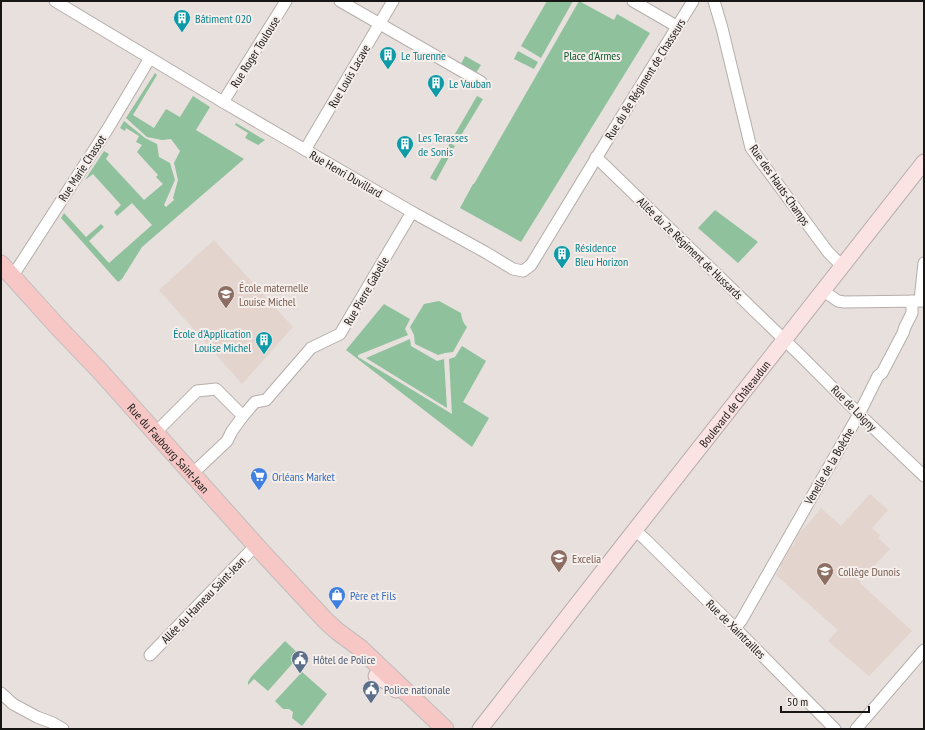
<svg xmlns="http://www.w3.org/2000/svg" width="925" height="730" font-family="'PT Sans Narrow',sans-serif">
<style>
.built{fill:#e3d4ce}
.green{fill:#8fc19d}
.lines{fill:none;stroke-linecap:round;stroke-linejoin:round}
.street-casing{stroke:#b5aeab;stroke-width:13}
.secondary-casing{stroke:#b5aeab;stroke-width:17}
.primary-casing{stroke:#bebebd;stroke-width:19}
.street{stroke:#fff;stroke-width:11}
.secondary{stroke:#fae3e2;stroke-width:15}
.primary{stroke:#f6c7c5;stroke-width:17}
.labels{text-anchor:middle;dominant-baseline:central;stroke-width:4;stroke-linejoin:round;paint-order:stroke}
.culture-label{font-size:12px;fill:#0d838f;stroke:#f5eeea;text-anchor:start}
.street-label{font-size:12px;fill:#181615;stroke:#f5eeea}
.park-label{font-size:12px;fill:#0e5930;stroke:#f5eeea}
.education-label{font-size:12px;fill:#785e54;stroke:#f5eeea;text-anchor:start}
.shop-label{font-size:12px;fill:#366cbe;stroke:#f5eeea;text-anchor:start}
.service-label{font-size:12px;fill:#4e5e75;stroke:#f5eeea;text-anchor:start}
</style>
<rect width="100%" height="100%" fill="#e7e0dd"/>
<g class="built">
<path d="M214 240 293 327 242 384 159 290Z"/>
<path d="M870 494 888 510 872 528 880 535 878 538 890 549 859 582 912 631 869 676 828 641 838 630 776 575 781 567 780 566 792 546 793 547 798 534 810 522 821 508 841 526Z"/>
</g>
<g class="green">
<path d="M547 1H573L541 58 521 46Z"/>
<path d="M579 1 614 20 617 14 650 33 521 242 460 208 473 184H474Z"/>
<path d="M518 51 538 62 534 69 514 59Z"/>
<path d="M465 56 481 65 474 76 459 68Z"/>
<path d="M155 73 157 75 133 115 154 128 166 109 180 117 193 96 210 107 196 130 244 159 142 247 122 279 118 282 61 218 64 213 86 237 101 224 104 227 89 241 109 263 152 225 132 203 117 216 114 212 121 205 93 174 85 180 104 151 109 154 106 159 144 200 163 184 156 177 158 175 137 152 142 145 136 142 139 136 126 128 125 131 120 128 124 121 145 138 157 144 159 157 170 163 175 180 164 205 166 207 174 200 173 198 178 180 174 163 180 151 171 139 162 140 147 137 126 118Z"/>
<path d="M477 96 483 99 457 142 452 139Z"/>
<path d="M236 123 261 138 265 140 258 145 245 138 248 133 235 125Z"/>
<path d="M450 143 455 146 436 181 430 178Z"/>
<path d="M715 210 758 242 738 263 698 228Z"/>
<path d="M439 301 461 313C462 319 463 323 467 327L453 352 445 353 438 355 415 344 414 335 410 327 424 304Z"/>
<path d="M384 304 410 319 405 329 408 335 358 355V357L452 414 449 359 455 357 462 346 486 361 463 402 489 418 472 447 346 350Z"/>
<path d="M410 339 411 346 437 361 444 359 447 408 366 358Z"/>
<path d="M285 641 300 655 268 691 254 679 248 685V682L251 677Z"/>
<path d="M302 672 327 694 302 726 292 718 293 712 289 709H283L275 701Z"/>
</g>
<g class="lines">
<defs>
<g id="street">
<path d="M55 1 223 102 412 212 485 252 513 269 523 271 531 265 606 142 693 1"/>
<path d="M340 1 481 82"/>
<path d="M633 1 678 27"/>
<path d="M714 1 722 28 751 148 828 252 842 266"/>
<path d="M223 102 286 1"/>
<path d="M305 150 393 1"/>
<path d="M596 157 800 355 859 414 924 476"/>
<path d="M12 277 107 130 150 58"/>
<path d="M822 290 838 301 844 302 924 301"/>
<path d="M920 300 924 263"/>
<path d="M155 433 197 391 216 389 243 416"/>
<path d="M192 474 227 441 232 431 243 416 255 402 266 400 311 348 340 334 412 212"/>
<path d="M635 530 646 540 735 628 835 729"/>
<path d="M735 628 741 621 859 414 878 376 882 373 903 333 905 327 912 313V301"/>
<path d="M150 655 256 545"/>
<path d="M1 693 13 704 37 717 53 723 63 729"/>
<path d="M856 729 924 650"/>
</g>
<g id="secondary">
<path d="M376 676 387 682 396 690"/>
<path id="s1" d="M480 729 620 549 924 162"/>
</g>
<g id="primary">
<path id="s2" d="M1 264 56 325 100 371 261 551 326 621 337 631 360 648 445 729"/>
</g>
</defs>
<use href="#street" class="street-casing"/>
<use href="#secondary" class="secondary-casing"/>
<use href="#primary" class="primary-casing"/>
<use href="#street" class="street"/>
<use href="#secondary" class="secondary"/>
<use href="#primary" class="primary"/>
</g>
<defs>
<symbol id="building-pin" viewBox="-11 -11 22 30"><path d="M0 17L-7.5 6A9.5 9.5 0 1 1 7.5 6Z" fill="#0f9aa8" stroke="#f5eeea"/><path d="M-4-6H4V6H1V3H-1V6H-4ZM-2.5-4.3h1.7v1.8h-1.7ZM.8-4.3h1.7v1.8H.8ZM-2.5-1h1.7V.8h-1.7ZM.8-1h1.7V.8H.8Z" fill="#fff"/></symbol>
<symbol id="school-pin" viewBox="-11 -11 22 30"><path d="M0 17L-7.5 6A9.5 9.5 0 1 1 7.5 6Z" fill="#8d6e63" stroke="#f5eeea"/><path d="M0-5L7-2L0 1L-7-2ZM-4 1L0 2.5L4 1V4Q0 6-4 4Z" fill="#fff"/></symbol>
<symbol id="supermarket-pin" viewBox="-11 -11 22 30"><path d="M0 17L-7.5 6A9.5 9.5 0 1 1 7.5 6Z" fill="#3f7fe0" stroke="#f5eeea"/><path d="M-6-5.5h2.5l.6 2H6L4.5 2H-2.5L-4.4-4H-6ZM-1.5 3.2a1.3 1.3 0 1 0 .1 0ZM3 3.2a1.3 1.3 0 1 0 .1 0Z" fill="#fff"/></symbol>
<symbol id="university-pin" viewBox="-11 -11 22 30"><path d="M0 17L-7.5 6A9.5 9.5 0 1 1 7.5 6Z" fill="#8d6e63" stroke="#f5eeea"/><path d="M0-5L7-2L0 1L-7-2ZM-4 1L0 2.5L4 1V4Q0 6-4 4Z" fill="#fff"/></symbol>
<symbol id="shop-pin" viewBox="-11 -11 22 30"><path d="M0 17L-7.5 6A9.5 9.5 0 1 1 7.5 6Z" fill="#3f7fe0" stroke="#f5eeea"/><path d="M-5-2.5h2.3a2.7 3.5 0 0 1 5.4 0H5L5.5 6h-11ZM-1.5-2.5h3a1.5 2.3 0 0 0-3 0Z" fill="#fff"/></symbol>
<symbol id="civic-pin" viewBox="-11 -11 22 30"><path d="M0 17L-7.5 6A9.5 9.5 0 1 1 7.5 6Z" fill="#5c6f8a" stroke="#f5eeea"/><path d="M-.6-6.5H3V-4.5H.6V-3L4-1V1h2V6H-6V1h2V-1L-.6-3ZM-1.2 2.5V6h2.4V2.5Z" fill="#fff"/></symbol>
</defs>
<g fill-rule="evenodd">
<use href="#building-pin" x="172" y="8" width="20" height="27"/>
<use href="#building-pin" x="378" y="45" width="20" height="27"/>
<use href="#building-pin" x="426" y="73" width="20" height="27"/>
<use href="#building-pin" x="395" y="134" width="20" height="27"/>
<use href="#building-pin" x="552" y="244" width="20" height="27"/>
<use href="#school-pin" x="216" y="284" width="20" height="27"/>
<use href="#building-pin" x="254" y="330" width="20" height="27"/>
<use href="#supermarket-pin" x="249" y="466" width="20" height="27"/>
<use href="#university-pin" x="549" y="548" width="20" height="27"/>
<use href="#school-pin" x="815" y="561" width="20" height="27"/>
<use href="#shop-pin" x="327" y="585" width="20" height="27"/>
<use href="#civic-pin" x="290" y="649" width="20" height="27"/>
<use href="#civic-pin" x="361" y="679" width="20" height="27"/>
</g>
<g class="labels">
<g class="culture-label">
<text x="195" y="18">Bâtiment 020</text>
<text x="401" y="55">Le Turenne</text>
<text x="449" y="83">Le Vauban</text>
<text x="418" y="137">Les Terasses<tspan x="418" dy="14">de Sonis</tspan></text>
<text x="575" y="247">Résidence<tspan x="575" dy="14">Bleu Horizon</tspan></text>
<text x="251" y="333" text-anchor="end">École d'Application<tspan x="251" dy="14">Louise Michel</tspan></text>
</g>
<g class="street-label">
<text transform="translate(255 52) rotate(-58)">Rue Roger Toulouse</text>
<text transform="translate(349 76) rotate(-60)">Rue Louis Lacave</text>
<text transform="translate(645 79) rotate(-58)">Rue du 8e Régiment de Chasseurs</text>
<text transform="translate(82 168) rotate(-57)">Rue Marie Chassot</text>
<text transform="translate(346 174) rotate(30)">Rue Henri Duvillard</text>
<text transform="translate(780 185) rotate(55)">Rue des Hauts-Champs</text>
<text transform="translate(690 248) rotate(44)">Allée du 2e Régiment de Hussards</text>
<text transform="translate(366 291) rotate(-60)">Rue Pierre Gabelle</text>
<text stroke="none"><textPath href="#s1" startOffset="413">Boulevard de Châteaudun</textPath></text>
<text transform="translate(854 408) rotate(45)">Rue de Loigny</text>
<text stroke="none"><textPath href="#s2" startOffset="249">Rue du Faubourg Saint-Jean</textPath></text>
<text transform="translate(829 466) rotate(-60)">Venelle de la Boêche</text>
<text transform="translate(203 600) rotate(-46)">Allée du Hameau Saint-Jean</text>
<text transform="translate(736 629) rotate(45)">Rue de Xaintrailles</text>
</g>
<g class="park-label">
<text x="592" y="55">Place d'Armes</text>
</g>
<g class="education-label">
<text x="239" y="287">École maternelle<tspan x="239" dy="14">Louise Michel</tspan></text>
<text x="572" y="558">Excelia</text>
<text x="838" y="571">Collège Dunois</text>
</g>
<g class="shop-label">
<text x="272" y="476">Orléans Market</text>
<text x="350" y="595">Père et Fils</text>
</g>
<g class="service-label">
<text x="313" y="659">Hôtel de Police</text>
<text x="384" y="689">Police nationale</text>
</g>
</g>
<rect width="925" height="730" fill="none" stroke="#181615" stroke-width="4"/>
<path d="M781 706v6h88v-6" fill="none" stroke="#181615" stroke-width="2"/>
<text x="787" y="706" font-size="12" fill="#181615" stroke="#f5eeea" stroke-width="3" paint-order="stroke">50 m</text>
</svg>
